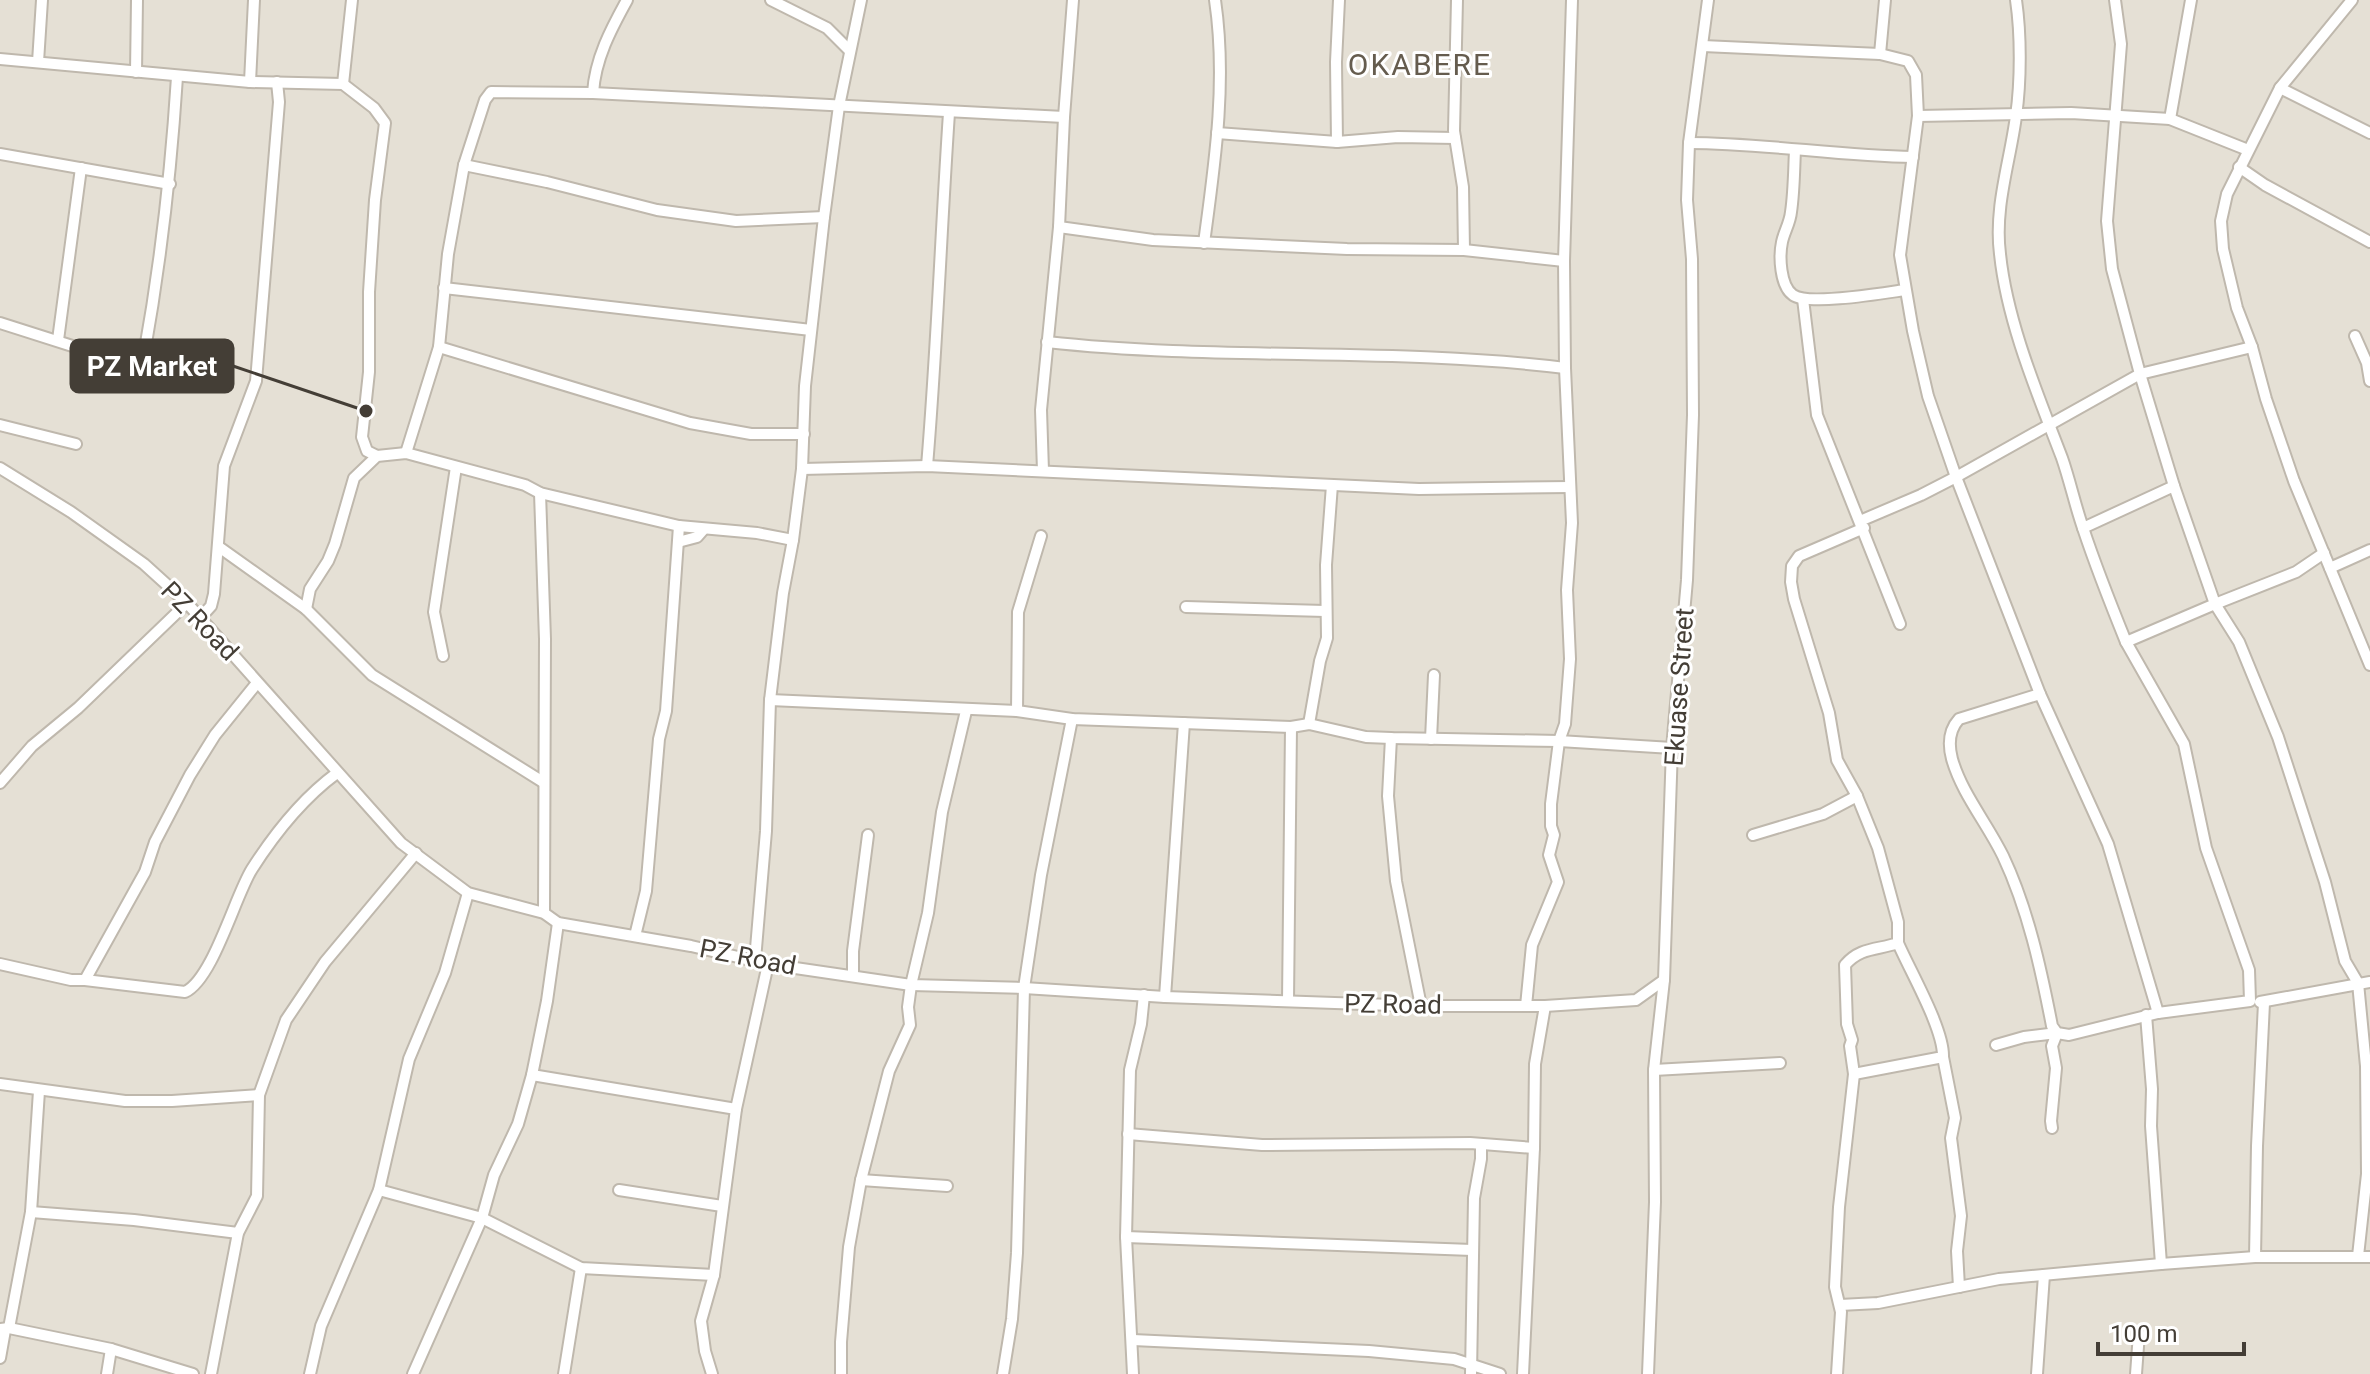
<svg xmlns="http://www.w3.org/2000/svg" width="2370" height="1374" font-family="Roboto,sans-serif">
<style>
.residential{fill:#e5e0d5}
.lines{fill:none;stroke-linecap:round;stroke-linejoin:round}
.street-casing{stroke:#bfb8ad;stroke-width:14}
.street{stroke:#fff;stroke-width:10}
.labels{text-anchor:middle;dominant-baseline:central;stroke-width:6;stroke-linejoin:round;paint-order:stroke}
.street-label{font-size:26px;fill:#443e36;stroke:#fff}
.quarter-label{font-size:30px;letter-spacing:2px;fill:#655c4e;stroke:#fff}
.leader{fill:none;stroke:#443e36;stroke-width:3}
.callout-dot{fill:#443e36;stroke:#fff;stroke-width:3}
.callout{fill:#443e36;stroke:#443e36;stroke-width:3}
.callout-label{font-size:28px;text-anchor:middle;font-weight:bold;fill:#fff}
</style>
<rect width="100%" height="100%" fill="#f1eee6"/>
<rect class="residential" x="0" y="0" width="2370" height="1374"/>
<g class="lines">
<defs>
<g id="street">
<path d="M771 0 827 28 849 50"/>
<path d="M1457 0 1454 131 1463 187 1464 250"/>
<path d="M2016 0C2021 34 2021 81 2016 116 2010 162 1994 207 2000 254 2007 322 2038 395 2062 458 2070 481 2075 505 2083 528 2096 567 2111 605 2126 642L2184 744 2206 848 2249 970 2250 1001 2158 1013 2069 1035 2057 1033 2052 1026C2041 969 2028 909 2003 856 1987 823 1962 794 1952 759 1948 744 1949 730 1959 719L2040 694"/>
<path d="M2115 0 2121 44 2107 221 2112 269 2140 374 2174 486 2215 604 2126 642"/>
<path d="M2352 0 2280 88 2227 194 2221 221 2223 249 2237 308 2252 347 2266 399 2294 481 2370 665"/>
<path d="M1703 46 1880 54 1908 61 1916 75 1918 116 1900 255 1913 331 1928 396 1956 477 2040 694 2108 844 2158 1013"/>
<path d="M1880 54 1885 0"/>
<path d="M0 59 250 82 343 84 374 108 385 123 375 200 369 292V372L362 437 367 451 377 456"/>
<path d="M38 62 42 0"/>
<path d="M136 72 137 0"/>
<path d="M250 82 254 0"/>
<path d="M343 84 352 0"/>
<path d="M2280 88 2370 133"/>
<path d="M593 93C595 59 611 29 627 0"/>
<path d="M1918 116 2071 113 2170 119 2191 0"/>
<path d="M2170 119 2248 150"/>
<path d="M1217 133 1337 142 1398 137 1455 138"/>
<path d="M1337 142 1336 62 1339 0"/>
<path d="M1689 143C1764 143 1838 156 1913 157"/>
<path d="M1795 150C1794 171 1794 192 1791 212 1790 223 1784 232 1782 242 1779 256 1780 286 1793 295 1808 306 1884 293 1905 290"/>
<path d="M0 154 170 184"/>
<path d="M464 165 547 182 657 210 736 221 824 217"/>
<path d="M2239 167 2265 185 2370 242"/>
<path d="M1059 227 1153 240 1347 249 1464 250 1564 261"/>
<path d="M1204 243C1215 162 1227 81 1215 0"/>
<path d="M444 288 811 330"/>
<path d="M1803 299 1817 415 1900 624"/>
<path d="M0 323 132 365 139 364 144 355C161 261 171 172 177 77"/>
<path d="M2355 336 2367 363 2370 381"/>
<path d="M58 340 81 168"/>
<path d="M1047 342C1219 361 1393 347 1565 368"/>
<path d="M439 347 690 423 751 434H804"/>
<path d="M0 425 76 444"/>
<path d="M406 453 439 347 448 254 464 165 485 100 491 92 593 93 1064 117"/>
<path d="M927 466C937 348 941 230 949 113"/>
<path d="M0 468 71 512 144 564 187 603 401 843 468 893 544 913 558 923 691 946 768 964 911 985 1024 988 1165 997 1421 1006H1545L1636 1000 1664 980"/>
<path d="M802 469 927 466 1419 489 1570 487"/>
<path d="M1043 471 1041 410 1059 227 1064 117 1073 0"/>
<path d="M540 493 545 639 544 913"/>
<path d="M1860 521 1921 495 1956 477 2140 374 2252 347"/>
<path d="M2083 528 2174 486"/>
<path d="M678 542 697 537 704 529"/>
<path d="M219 547 306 609 372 675 543 782"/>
<path d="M2324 553 2296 572 2215 604 2239 642 2278 737 2325 882 2345 961 2358 983 2366 1066 2367 1174 2358 1256"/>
<path d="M2330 568 2370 550"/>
<path d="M1186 607 1325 611"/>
<path d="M306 609 310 589 328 561 335 544 354 478 377 456 406 453 525 485 540 493 679 526 757 533 793 540"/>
<path d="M201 617 211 606 214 594 224 466 256 381 279 102 277 82"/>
<path d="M443 656 434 612 456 467"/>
<path d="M770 700 1017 711 1072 719 1291 727 1309 724 1366 737 1391 738 1559 741 1672 748"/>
<path d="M1017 711 1018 612 1041 536"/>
<path d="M1309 724 1320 661 1327 638 1326 565 1332 485"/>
<path d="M1391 738 1388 796 1396 881 1421 1006"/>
<path d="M1431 739 1434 675"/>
<path d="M0 783 32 746 78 708 187 603"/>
<path d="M1753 835 1823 814 1857 796"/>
<path d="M635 936 646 891 659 739 666 711 679 526"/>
<path d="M755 960 766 831 770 700 783 593 793 540 802 469 805 386 824 217 839 106 861 0"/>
<path d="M0 964 71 980H85L145 872 155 842 190 775 215 735 257 683"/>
<path d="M853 975V951L868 835"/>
<path d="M85 980 185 992C213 979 235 896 252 869 275 833 303 798 337 773"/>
<path d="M1165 997 1184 723"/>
<path d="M1288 1001 1291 727"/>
<path d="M2260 1002 2370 982"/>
<path d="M1526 1006 1532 945 1558 882 1549 855 1554 835 1551 826V804L1559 741 1565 724 1570 659 1567 590 1572 523 1565 368 1564 261 1572 0"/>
<path d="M2146 1015 2152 1089 2151 1126 2161 1264"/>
<path d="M1996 1045 2024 1037 2057 1033 2052 1046 2056 1068 2051 1121 2052 1128"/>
<path d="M1943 1057 1955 1118 1951 1138 1961 1216 1957 1251 1959 1287"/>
<path d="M1654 1070 1780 1063"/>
<path d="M1854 1074 1943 1057C1944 1029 1910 971 1898 943"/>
<path d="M532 1075 736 1109"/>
<path d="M0 1084 125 1101H172L259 1095"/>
<path d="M1128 1134 1262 1145 1470 1143 1534 1148"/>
<path d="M861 1180 947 1186"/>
<path d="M379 1190 482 1218 581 1268 714 1275"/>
<path d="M619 1190 722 1206"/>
<path d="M31 1212 134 1220 238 1233"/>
<path d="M1126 1237 1472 1250"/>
<path d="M2255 1257 2257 1146 2264 1003"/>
<path d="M1840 1305 1878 1303 1999 1279 2161 1264 2255 1257H2370"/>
<path d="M9 1328 31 1212 39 1091"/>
<path d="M0 1329 9 1328 111 1349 193 1374"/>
<path d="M1133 1340 1369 1351 1454 1359 1500 1374"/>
<path d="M0 1358 5 1330"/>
<path d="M107 1374 111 1349"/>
<path d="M211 1374 238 1233 257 1196 259 1095 286 1020 325 962 416 853"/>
<path d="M310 1374 321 1326 379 1190 409 1059 445 973 468 893"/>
<path d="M413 1374 482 1218 494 1175 518 1124 532 1075 547 1001 558 923"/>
<path d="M564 1374 581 1268"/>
<path d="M712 1374 705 1351 701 1321 714 1275 736 1109 768 964"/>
<path d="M841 1374V1342L849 1247 861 1180 889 1071 910 1025 908 1007 911 985 928 913 942 812 966 711"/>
<path d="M1003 1374 1012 1319 1017 1253 1024 988 1041 875 1072 719"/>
<path d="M1133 1374 1126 1237 1130 1070 1141 1024 1144 995"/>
<path d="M1471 1374 1474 1198 1481 1159V1144"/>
<path d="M1523 1374 1534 1148 1535 1064 1545 1006"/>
<path d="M1648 1374 1655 1202 1654 1070 1664 980 1672 748 1687 580 1693 415 1692 259 1687 200 1689 143 1708 0"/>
<path d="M1837 1374 1841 1312 1835 1287 1839 1207 1854 1074 1850 1046 1852 1040 1847 1024 1845 965C1860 947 1878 950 1898 943V922L1878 848 1857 796 1837 760 1829 713 1794 599 1791 582 1792 566 1799 556 1864 528"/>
<path d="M2037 1374 2044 1275"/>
<path d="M2136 1374 2139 1333"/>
</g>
</defs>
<use href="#street" class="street-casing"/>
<use href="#street" class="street"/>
</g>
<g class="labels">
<g class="street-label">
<text transform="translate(200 621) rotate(46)">PZ Road</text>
<text transform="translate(1679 687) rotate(-86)">Ekuase Street</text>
<text transform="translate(748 957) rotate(11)">PZ Road</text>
<text transform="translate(1393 1004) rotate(1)">PZ Road</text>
</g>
<g class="quarter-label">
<text x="1420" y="64">OKABERE</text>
</g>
</g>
<path class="leader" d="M366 411L233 366"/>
<circle class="callout-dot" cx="366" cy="411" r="8"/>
<rect class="callout" x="71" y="340" width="162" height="52" rx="8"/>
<g class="callout-label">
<text x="152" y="376">PZ Market</text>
</g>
<path d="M2098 1342v12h146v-12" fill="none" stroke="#443e36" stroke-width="4"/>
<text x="2110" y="1342" font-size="24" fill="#443e36" stroke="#ffffff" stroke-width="6" paint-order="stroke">100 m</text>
</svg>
